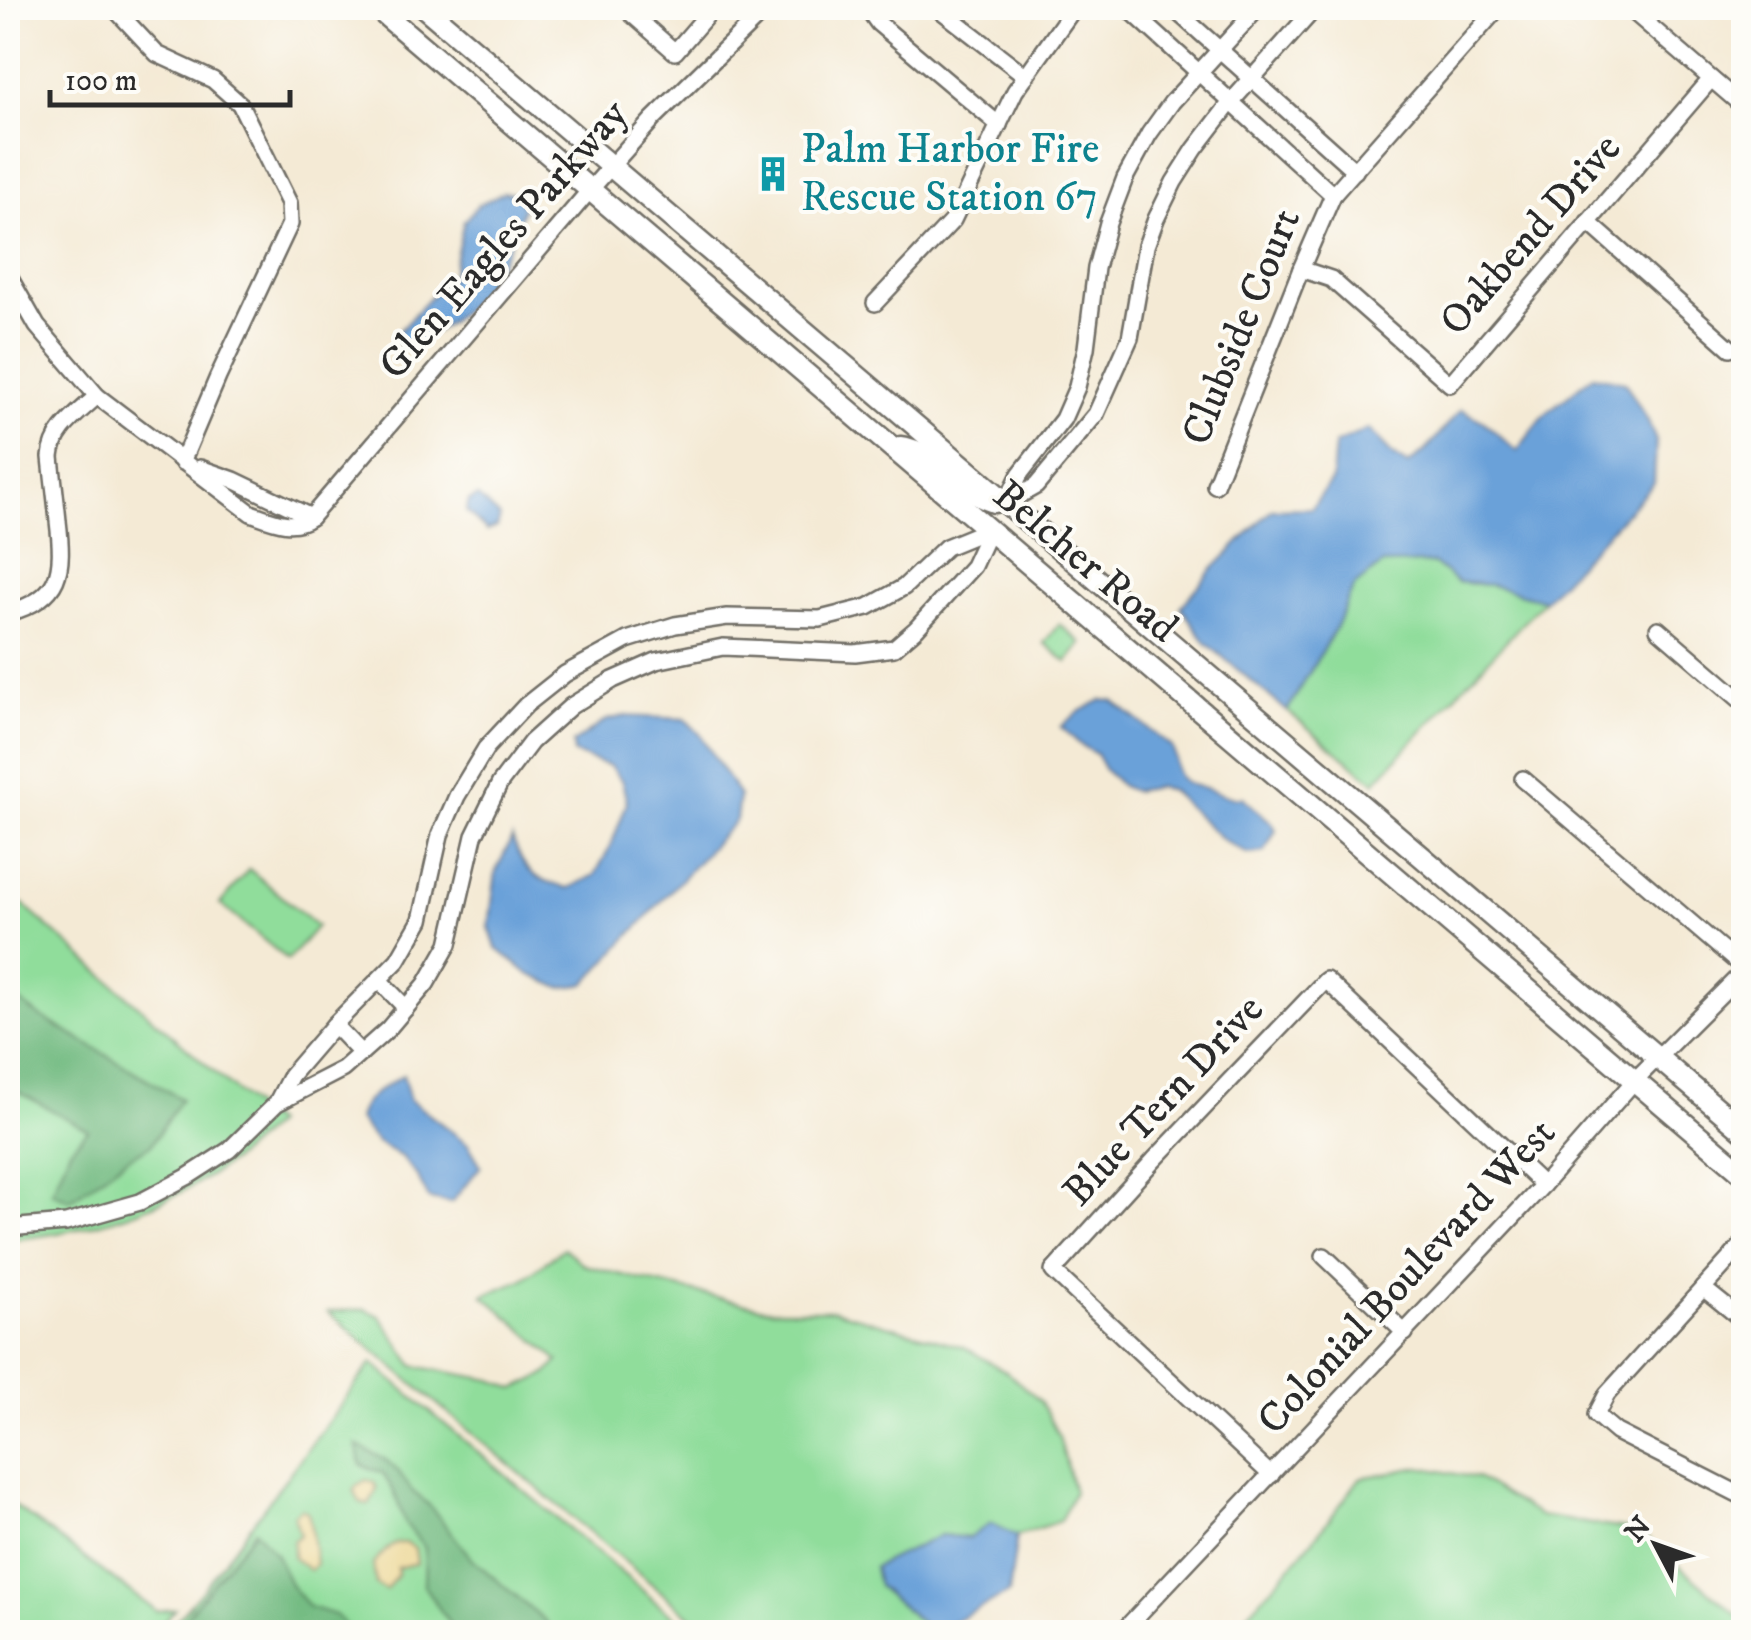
<svg xmlns="http://www.w3.org/2000/svg" width="1751" height="1640" font-family="'IM FELL DW Pica',serif">
<style>
.green{fill:#90dd9b;stroke:#5e8463;stroke-width:2.5}
.forest{fill:#74bc83;stroke:#507457;stroke-width:2.5}
.sand{fill:#eeda9e;stroke:#8c8264;stroke-width:2.5}
.water{fill:#6ba1d9;stroke:#4b6682;stroke-width:2.5}
.lines{fill:none;stroke-linecap:round;stroke-linejoin:round}
.minor-casing{stroke:#716e66;stroke-width:20}
.major-casing{stroke:#716e66;stroke-width:25}
.minor{stroke:#fff;stroke-width:15}
.major{stroke:#fff;stroke-width:20}
.labels{text-anchor:middle;dominant-baseline:central;stroke-width:8;stroke-linejoin:round;paint-order:stroke}
.culture-label{font-size:42px;fill:#0d838f;stroke:#fdfcf7;text-anchor:start}
.street-label{font-size:42px;fill:#2b2b2b;stroke:#fdfcf7}
</style>
<rect width="100%" height="100%" fill="#fdfcf7"/>
<filter id="ink" filterUnits="userSpaceOnUse"><feTurbulence type="fractalNoise" baseFrequency=".01" numOctaves="2"/><feDisplacementMap in="SourceGraphic" scale="20" xChannelSelector="R" yChannelSelector="G"/><feConvolveMatrix kernelMatrix="1 2 1 2 8 2 1 2 1" color-interpolation-filters="sRGB"/></filter>
<filter id="wash" filterUnits="userSpaceOnUse"><feTurbulence type="fractalNoise" baseFrequency=".0048" numOctaves="4" result="noise"/><feDisplacementMap in="SourceGraphic" scale="40" xChannelSelector="R" yChannelSelector="G"/><feGaussianBlur stdDeviation="2.25" result="paint"/><feColorMatrix in="noise" values="0 0 0 0 0 0 0 0 0 0 0 0 0 0 0 0 0 1.4 0 .05"/><feComposite in="paint" operator="in"/></filter>
<g filter="url(#wash)">
<rect width="100%" height="100%" fill="#f4ead5"/>
<g class="green">
<path d="M1383 563H1433L1457 582 1491 585 1544 600 1375 782 1287 711 1336 627 1354 586Z"/>
<path d="M1059 624 1082 643 1067 662 1044 643Z"/>
<path d="M249 869 317 926 288 960 220 904Z"/>
<path d="M8 892 274 1124C260 1136 247 1149 233 1160 165 1209 90 1232 8 1240Z"/>
<path d="M564 1248 584 1265 638 1279 773 1310H834L964 1347 1008 1373 1040 1401 1059 1437 1074 1492 1060 1521 1016 1536 969 1538 941 1535 878 1586 932 1632H709L328 1312 365 1309 380 1316 414 1366 492 1380 515 1389 547 1374 559 1361 483 1295 522 1280Z"/>
<path d="M372 1363 692 1632H166L204 1588Z"/>
<path d="M1420 1467 1477 1478 1540 1516 1638 1531 1743 1620V1632H1230C1277 1584 1321 1533 1360 1478Z"/>
<path d="M8 1501 156 1611 175 1609 155 1632H8Z"/>
</g>
<g class="forest">
<path d="M8 993 38 1015 181 1099 151 1145 126 1159 70 1200 52 1192 70 1149 88 1130 8 1086Z"/>
<path d="M357 1445 386 1460 399 1472 412 1491 430 1506 472 1559 547 1623 554 1632H455L424 1586 425 1548 405 1523 394 1492 383 1473 361 1465Z"/>
<path d="M255 1530 276 1555 291 1586 309 1607 336 1615 351 1632H174Z"/>
</g>
<g class="sand">
<path d="M366 1480 374 1482 377 1489 369 1505 360 1502 354 1490 356 1486Z"/>
<path d="M301 1508C304 1510 307 1511 308 1513 310 1516 315 1557 316 1564L310 1570 293 1558V1541L300 1535 294 1515Z"/>
<path d="M396 1543H405L415 1548 417 1563 397 1568 398 1574 386 1590 376 1585 373 1564 390 1546Z"/>
</g>
<g class="water">
<path d="M504 192 518 194 523 208C497 281 474 315 403 350L394 337 430 297 451 278 464 221 478 205Z"/>
<path d="M1593 375 1625 382 1648 421 1656 441 1654 483 1544 600 1491 585 1457 582 1433 563 1383 564 1354 586 1336 627 1287 711 1206 643 1181 607 1212 570 1272 509 1312 508 1332 480 1335 444 1368 429 1393 455 1408 465 1426 450 1461 409 1484 422 1517 451 1544 415Z"/>
<path d="M478 497 500 517 497 527 487 531 466 511 469 501Z"/>
<path d="M1102 700 1113 701 1172 747C1176 756 1175 762 1177 771 1182 787 1197 785 1211 790 1223 794 1229 799 1242 797L1272 823 1276 830 1264 852 1248 854 1223 840 1170 790 1158 787 1133 791 1121 786 1105 770 1096 754 1082 746 1061 727 1079 712Z"/>
<path d="M625 716 685 719 700 734 739 796 736 820 585 984 561 988 529 974 496 948 489 927 496 871 512 838C526 874 530 876 567 889L595 875 612 843 627 803 622 781 610 766 574 754 573 743 607 720Z"/>
<path d="M403 1075 410 1100 468 1144 481 1166 451 1203 429 1199 417 1176 403 1158 375 1141 358 1119C363 1096 385 1087 403 1075Z"/>
<path d="M991 1523 1017 1536 1009 1593 948 1624 938 1632H932L878 1586 874 1567 941 1535 969 1538Z"/>
</g>
</g>
<g filter="url(#ink)">
<g class="lines">
<defs>
<g id="minor">
<path d="M114 8 157 54 213 80 240 104 289 203 290 224 218 377 182 462"/>
<path d="M625 8 675 52 713 8"/>
<path d="M873 8V16L878 23 999 125"/>
<path d="M938 8 1026 76"/>
<path d="M1128 8 1333 195"/>
<path d="M1173 8 1355 171"/>
<path d="M1629 8 1744 107"/>
<path d="M1588 222 1730 348"/>
<path d="M1301 269 1331 279 1450 384 1711 79"/>
<path d="M8 275 37 326 97 396 251 513C271 520 292 531 311 517L590 190 653 119 767 8"/>
<path d="M875 303 953 220 1015 91 1074 8"/>
<path d="M200 468 234 480 311 517"/>
<path d="M1215 485 1301 269 1333 195 1498 8"/>
<path d="M1006 503 1036 486 1096 414 1130 338 1146 246 1156 219 1174 182 1195 149 1231 102 1315 8"/>
<path d="M1006 503 1020 474 1063 419 1077 387 1086 348 1096 268 1108 223 1125 178 1149 134 1172 102 1258 8"/>
<path d="M8 613C62 598 64 571 58 521 56 500 53 478 51 457 53 430 78 414 97 396"/>
<path d="M1658 629 1744 703"/>
<path d="M1523 779 1744 968"/>
<path d="M379 980 406 1008"/>
<path d="M334 1025 361 1053"/>
<path d="M277 1102 291 1075 334 1025 398 960 421 920 440 835 457 796 486 748 526 705 565 674 627 640 675 625 727 617 820 619 868 607 904 587 946 547 990 529"/>
<path d="M8 1228 66 1223 140 1202 187 1177 229 1150 277 1103 343 1069 388 1029 426 984 449 944 474 836 500 783 531 742 571 706 613 680 656 661 723 647 855 653 894 648 916 629 973 566 990 529"/>
<path d="M1744 1243 1607 1394 1596 1415 1616 1432 1744 1497"/>
<path d="M1324 1256 1405 1333"/>
<path d="M1703 1288 1744 1321"/>
<path d="M1271 1475 1053 1271 1154 1160 1326 980 1543 1185"/>
<path d="M1122 1632 1543 1185 1635 1080 1744 971"/>
</g>
<g id="major">
<path d="M377 8 1744 1174"/>
<path d="M425 8 1744 1131"/>
<path d="M900 447C936 451 958 492 994 502"/>
</g>
</defs>
<use href="#minor" class="minor-casing"/>
<use href="#major" class="major-casing"/>
<use href="#minor" class="minor"/>
<use href="#major" class="major"/>
</g>
</g>
<defs>
<symbol id="building-bare" viewBox="-9 -9 18 18"><path d="M-4-6H4V6H1V3H-1V6H-4ZM-2.5-4.3h1.7v1.8h-1.7ZM.8-4.3h1.7v1.8H.8ZM-2.5-1h1.7V.8h-1.7ZM.8-1h1.7V.8H.8Z" fill="#0f9aa8" stroke="#fdfcf7" stroke-width="2.5" paint-order="stroke"/></symbol>
</defs>
<g fill-rule="evenodd">
<use href="#building-bare" x="748" y="149" width="50" height="50"/>
</g>
<g class="labels">
<g class="culture-label">
<text x="801" y="150">Palm Harbor Fire<tspan x="801" dy="48">Rescue Station 67</tspan></text>
</g>
<g class="street-label">
<text transform="translate(1531 235) rotate(-49)">Oakbend Drive</text>
<text transform="translate(504 240) rotate(-49)">Glen Eagles Parkway</text>
<text transform="translate(1242 327) rotate(-68)">Clubside Court</text>
<text transform="translate(1085 562) rotate(40)">Belcher Road</text>
<text transform="translate(1164 1101) rotate(-47)">Blue Tern Drive</text>
<text transform="translate(1407 1277) rotate(-47)">Colonial Boulevard West</text>
</g>
</g>
<rect width="1751" height="1640" fill="none" stroke="#fdfcf7" stroke-width="40"/>
<g transform="translate(1656 1545) rotate(311)" stroke="#fdfcf7" stroke-width="8" paint-order="stroke">
<path d="M0-8L18 38L0 25L-18 38Z" fill="#2b2b2b"/>
<text y="-15" font-size="28" font-weight="bold" text-anchor="middle" fill="#2b2b2b">N</text>
</g>
<path d="M50 90v15h240v-15" fill="none" stroke="#2b2b2b" stroke-width="5"/>
<text x="65" y="90" font-size="30" fill="#2b2b2b" stroke="#fdfcf7" stroke-width="8" paint-order="stroke">100 m</text>
</svg>
